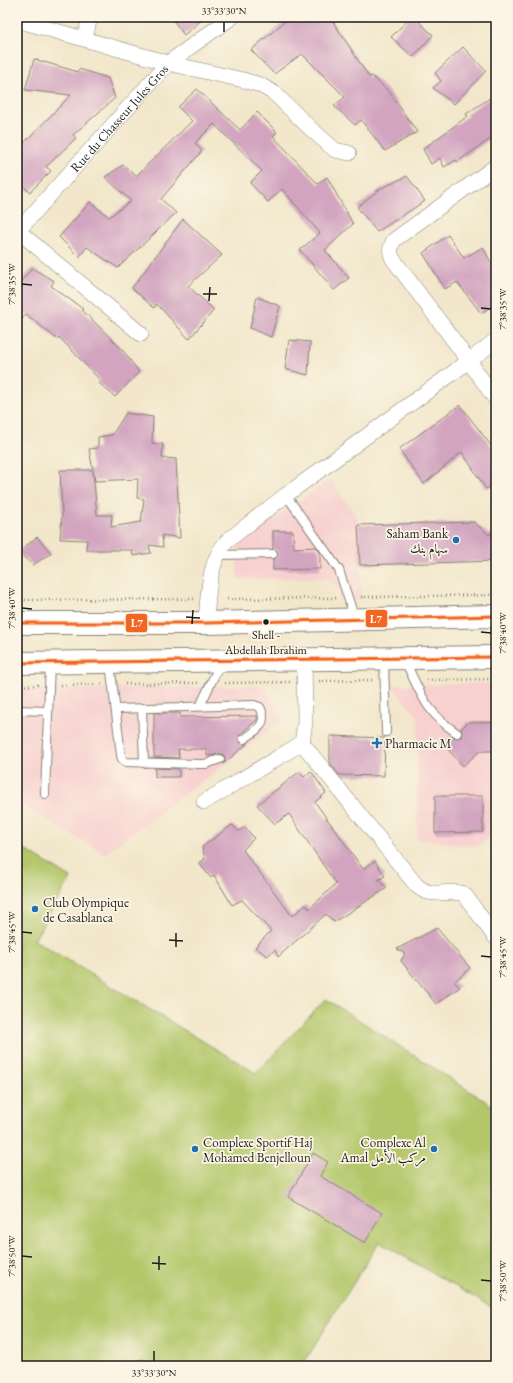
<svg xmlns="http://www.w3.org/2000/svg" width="513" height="1383" font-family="'EB Garamond',Amiri,serif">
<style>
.built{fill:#f7d0cf}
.green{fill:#b3c76b;stroke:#687244}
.building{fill:#d2a4c0;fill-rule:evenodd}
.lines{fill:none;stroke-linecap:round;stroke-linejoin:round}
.service-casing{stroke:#878274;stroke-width:10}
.minor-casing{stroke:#878274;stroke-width:16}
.primary-casing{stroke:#878274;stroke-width:24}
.path{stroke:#878274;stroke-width:2.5;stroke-dasharray:1 3;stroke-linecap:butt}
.service{stroke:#fff;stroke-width:8}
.minor{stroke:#fff;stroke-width:15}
.primary{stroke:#fff;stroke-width:22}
.bus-1-casing{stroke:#fcf5e5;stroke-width:6}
.bus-1{stroke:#f26522;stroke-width:3}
.ticks{fill:none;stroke:#1c1c1c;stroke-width:1.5}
.poi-dot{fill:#1f6fb2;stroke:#fcf5e5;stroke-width:1.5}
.bus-dot{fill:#1c1c1c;stroke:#fcf5e5;stroke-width:1.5}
.labels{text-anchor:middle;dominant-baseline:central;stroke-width:3.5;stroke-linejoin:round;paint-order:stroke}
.bus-label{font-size:12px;fill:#1c1c1c;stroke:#fcf5e5}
.street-label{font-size:13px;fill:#1c1c1c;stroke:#fcf5e5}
.poi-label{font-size:13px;fill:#1c1c1c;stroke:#fcf5e5;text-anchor:start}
.line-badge{stroke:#fcf5e5;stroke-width:1.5}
.badge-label{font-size:11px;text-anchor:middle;font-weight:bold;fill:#fff}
.neatline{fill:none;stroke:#1c1c1c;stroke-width:1.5}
.ticks-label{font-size:10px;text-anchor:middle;fill:#1c1c1c}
</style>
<rect width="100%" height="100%" fill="#fcf5e5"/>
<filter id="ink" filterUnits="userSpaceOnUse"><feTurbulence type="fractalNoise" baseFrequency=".025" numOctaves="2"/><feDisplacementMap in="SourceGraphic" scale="8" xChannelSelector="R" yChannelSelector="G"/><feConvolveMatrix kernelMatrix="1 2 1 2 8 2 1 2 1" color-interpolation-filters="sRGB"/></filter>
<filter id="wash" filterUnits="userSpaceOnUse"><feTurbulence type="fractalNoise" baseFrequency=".012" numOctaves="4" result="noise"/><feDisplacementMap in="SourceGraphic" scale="16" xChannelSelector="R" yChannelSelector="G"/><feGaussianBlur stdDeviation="0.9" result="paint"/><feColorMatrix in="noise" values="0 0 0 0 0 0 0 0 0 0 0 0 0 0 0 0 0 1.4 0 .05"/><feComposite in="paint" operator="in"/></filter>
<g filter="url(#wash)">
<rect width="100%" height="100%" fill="#f2e7cb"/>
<g class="built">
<path d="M330 479 358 519 362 599H339V593L336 585 329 579 325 578 237 579V555L238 545Z"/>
<path d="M496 683V832L477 847 417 839 418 717 391 685Z"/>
<path d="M264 686 283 720 105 854 17 802V690Z"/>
</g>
<path class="green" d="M17 845 71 878 34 940 256 1073 326 999 496 1108V1310L379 1242 302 1366H17Z"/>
<g id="blocks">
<g class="building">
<path d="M171 17H205L184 35Z"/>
<path d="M290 17H330L369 77 372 76 390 93 417 132 385 151 361 120 355 125 334 106 345 97 302 54 274 74 251 50Z"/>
<path d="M411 17H414L433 35 413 57 391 37Z"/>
<path d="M463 47 486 71 454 104 433 88 441 81 435 73Z"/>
<path d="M34 59 78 72 79 69 108 78 115 98 73 135 76 138 46 167 51 171 30 192 17 181V150L71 95 25 90Z"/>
<path d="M197 89 240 130 257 112 277 132 273 136 318 184 327 177 353 224 325 250 349 278 334 290 300 250 320 233 282 189 268 202 250 183 262 171 214 124 195 143 202 151 161 199 176 213 118 268 87 247 79 257 59 237 90 202 109 217 131 201 105 177 123 165 136 176 192 121 178 107Z"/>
<path d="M496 94V135L457 162 456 160 444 167 440 158 431 164 423 149 468 116 466 114Z"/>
<path d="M407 176 425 201 377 232 357 207 380 189Z"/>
<path d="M183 219 222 255 188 286 214 310 189 339 157 304 154 308 132 288Z"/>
<path d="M448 235 464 258 483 247 496 272V304L481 313 457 282 445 289 423 253Z"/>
<path d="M32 268 54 281 51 286 83 309 82 310 121 348 139 372 115 397 98 382 100 380 59 337 57 339 26 314 17 325V286Z"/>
<path d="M257 297 280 306 271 337 250 328Z"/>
<path d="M289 340 310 342 308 375 285 369Z"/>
<path d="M460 405 496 452V483L486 489 462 452 424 484 399 449Z"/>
<path d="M126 413 153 417 152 443 163 444 162 458 176 459 180 538 162 535 163 547 149 545 151 553 133 556 132 550H86L87 540 60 539 62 514 60 470H93L89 449 98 448V437L112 435ZM93 471 95 481 138 479 137 498 144 499 141 522 111 527 112 515H97Z"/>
<path d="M474 522 489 535 496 528V561L360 565 358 525Z"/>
<path d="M273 531H293L294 548 316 547 320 552V569L273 570V559L276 558 278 554 277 551 273 549Z"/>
<path d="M37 537 51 553 33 565 18 552Z"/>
<path d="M154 713H180V717L257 716V720L240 734 239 739 240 742 244 744H247L223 764 225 760 224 755 221 754 207 756V749H178L179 758 154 757Z"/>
<path d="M468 722H496V751H480L463 766 443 744 452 736 457 738 461 737 462 733 461 729Z"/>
<path d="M330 736 385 738 384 776 339 775 330 763Z"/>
<path d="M155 768 179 769V777H155Z"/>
<path d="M311 771 326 793 315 802 363 869 375 861 385 876 378 880 387 888 334 922 326 914 278 957 275 950 267 956 255 947 271 931 242 900 232 905 214 875 211 878 199 863 205 859 202 847 232 825 239 831 245 827 254 838 243 850 292 916 306 905 309 909 336 884 289 814 275 824 257 805 299 772 304 777Z"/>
<path d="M435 796H483V832L435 833Z"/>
<path d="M437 928 470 968 454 982 460 987 436 1004 401 961 405 954 397 949Z"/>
<path d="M313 1153 328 1162 320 1176 382 1213 365 1243 288 1197Z"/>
</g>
</g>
</g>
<g filter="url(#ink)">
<use href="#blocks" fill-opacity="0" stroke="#878274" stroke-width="1"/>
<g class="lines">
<defs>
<g id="service">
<path d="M286 495 339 570 355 619"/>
<path d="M217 555 273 554"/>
<path d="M384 659 386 732"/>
<path d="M405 661C421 693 425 712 457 733"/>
<path d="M110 663 121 755 122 759 125 762 199 764H206L220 759"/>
<path d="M200 706 221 662"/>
<path d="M142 708 144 763"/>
<path d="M116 709 254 705 260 707C269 724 256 731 244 739"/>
<path d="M17 710 48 711"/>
<path d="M45 794 50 663"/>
<path d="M140 1366 142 1364"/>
</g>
<g id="minor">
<path d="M17 20 168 63 243 80 260 85 274 93 311 129 335 150 349 153"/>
<path d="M85 38 90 17"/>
<path d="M496 166 394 240C390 247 389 252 393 259L469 361 496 400"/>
<path d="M18 231 141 334"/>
<path id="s1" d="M17 232 168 63 232 17"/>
<path d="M206 623C208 596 208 562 227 541L286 495 469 361 496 340"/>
<path d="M304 660 305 722 302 743 417 886C434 900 445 888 464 894L496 938"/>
<path d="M204 802 302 743"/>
</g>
<g id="primary">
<path d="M17 623H206L496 616"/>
<path d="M17 663 496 657"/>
</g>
</defs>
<use href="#service" class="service-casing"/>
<use href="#minor" class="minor-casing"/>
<use href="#primary" class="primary-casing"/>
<g class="path">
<path d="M361 597 496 595"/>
<path d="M223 599 336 598"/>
<path d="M17 600 194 599"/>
<path d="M427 680 496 679"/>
<path d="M319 681 374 680"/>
<path d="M225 683 290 682"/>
<path d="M125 684 198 683"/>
<path d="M61 685 102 684"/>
<path d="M17 686 38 685"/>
</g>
<use href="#service" class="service"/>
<use href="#minor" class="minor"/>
<use href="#primary" class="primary"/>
<defs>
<g id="bus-1">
<path d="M17 623H206L496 616"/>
<path d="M17 663 496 657"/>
</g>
</defs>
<use href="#bus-1" class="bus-1-casing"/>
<use href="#bus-1" class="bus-1"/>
</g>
</g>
<path class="ticks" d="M224 32V22M22 284 32 285M203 294H217M209 301 210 287M481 308 491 309M22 608 32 609M186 617 200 618M192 624 193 610M481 632 491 633M22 932 32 933M169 940 183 941M176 947V933M481 956 491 957M22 1256 32 1257M152 1263 166 1264M159 1270V1256M481 1280 491 1281M154 1361V1351"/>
<g class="poi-dot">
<circle cx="456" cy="540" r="4"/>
<path d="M375 737h4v4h4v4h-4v4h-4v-4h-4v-4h4z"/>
<circle cx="35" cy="909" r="4"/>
<circle cx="195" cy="1149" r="4"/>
<circle cx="434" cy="1149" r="4"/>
</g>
<circle class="bus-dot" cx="266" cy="622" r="3.5"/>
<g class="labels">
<g class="bus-label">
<text x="266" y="635">Shell -<tspan x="266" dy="15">Abdellah Ibrahim</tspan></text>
</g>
<g class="street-label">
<text stroke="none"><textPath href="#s1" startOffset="153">Rue du Chasseur Jules Gros</textPath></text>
</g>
<g class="poi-label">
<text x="448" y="533" text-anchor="end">Saham Bank<tspan x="448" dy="15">سهام بنك</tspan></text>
<text x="385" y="743">Pharmacie M</text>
<text x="43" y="902">Club Olympique<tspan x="43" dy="15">de Casablanca</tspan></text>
<text x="203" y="1142">Complexe Sportif Haj<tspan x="203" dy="15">Mohamed Benjelloun</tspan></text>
<text x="426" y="1142" text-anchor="end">Complexe Al<tspan x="426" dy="15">Amal مركب الأمل</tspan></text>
</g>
</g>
<g class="line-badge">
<rect x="365" y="609" width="23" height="19" rx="4" fill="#f26522"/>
<rect x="125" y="613" width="23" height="20" rx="4" fill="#f26522"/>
</g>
<g class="badge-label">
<text x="376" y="623">L7</text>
<text x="137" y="627">L7</text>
</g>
<rect width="513" height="1383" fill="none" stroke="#fcf5e5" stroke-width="44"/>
<rect x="22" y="22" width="469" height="1339" class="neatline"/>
<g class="ticks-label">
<text x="224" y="14">33°33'30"N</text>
<text transform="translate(11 284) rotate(-90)" y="4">7°38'35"W</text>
<text transform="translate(502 309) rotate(-90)" y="4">7°38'35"W</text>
<text transform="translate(11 608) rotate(-90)" y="4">7°38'40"W</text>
<text transform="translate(502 633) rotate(-90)" y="4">7°38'40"W</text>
<text transform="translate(11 932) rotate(-90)" y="4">7°38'45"W</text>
<text transform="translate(502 957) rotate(-90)" y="4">7°38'45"W</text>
<text transform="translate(11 1256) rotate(-90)" y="4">7°38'50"W</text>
<text transform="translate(502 1281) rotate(-90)" y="4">7°38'50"W</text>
<text x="154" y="1376">33°33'30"N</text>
</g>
</svg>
